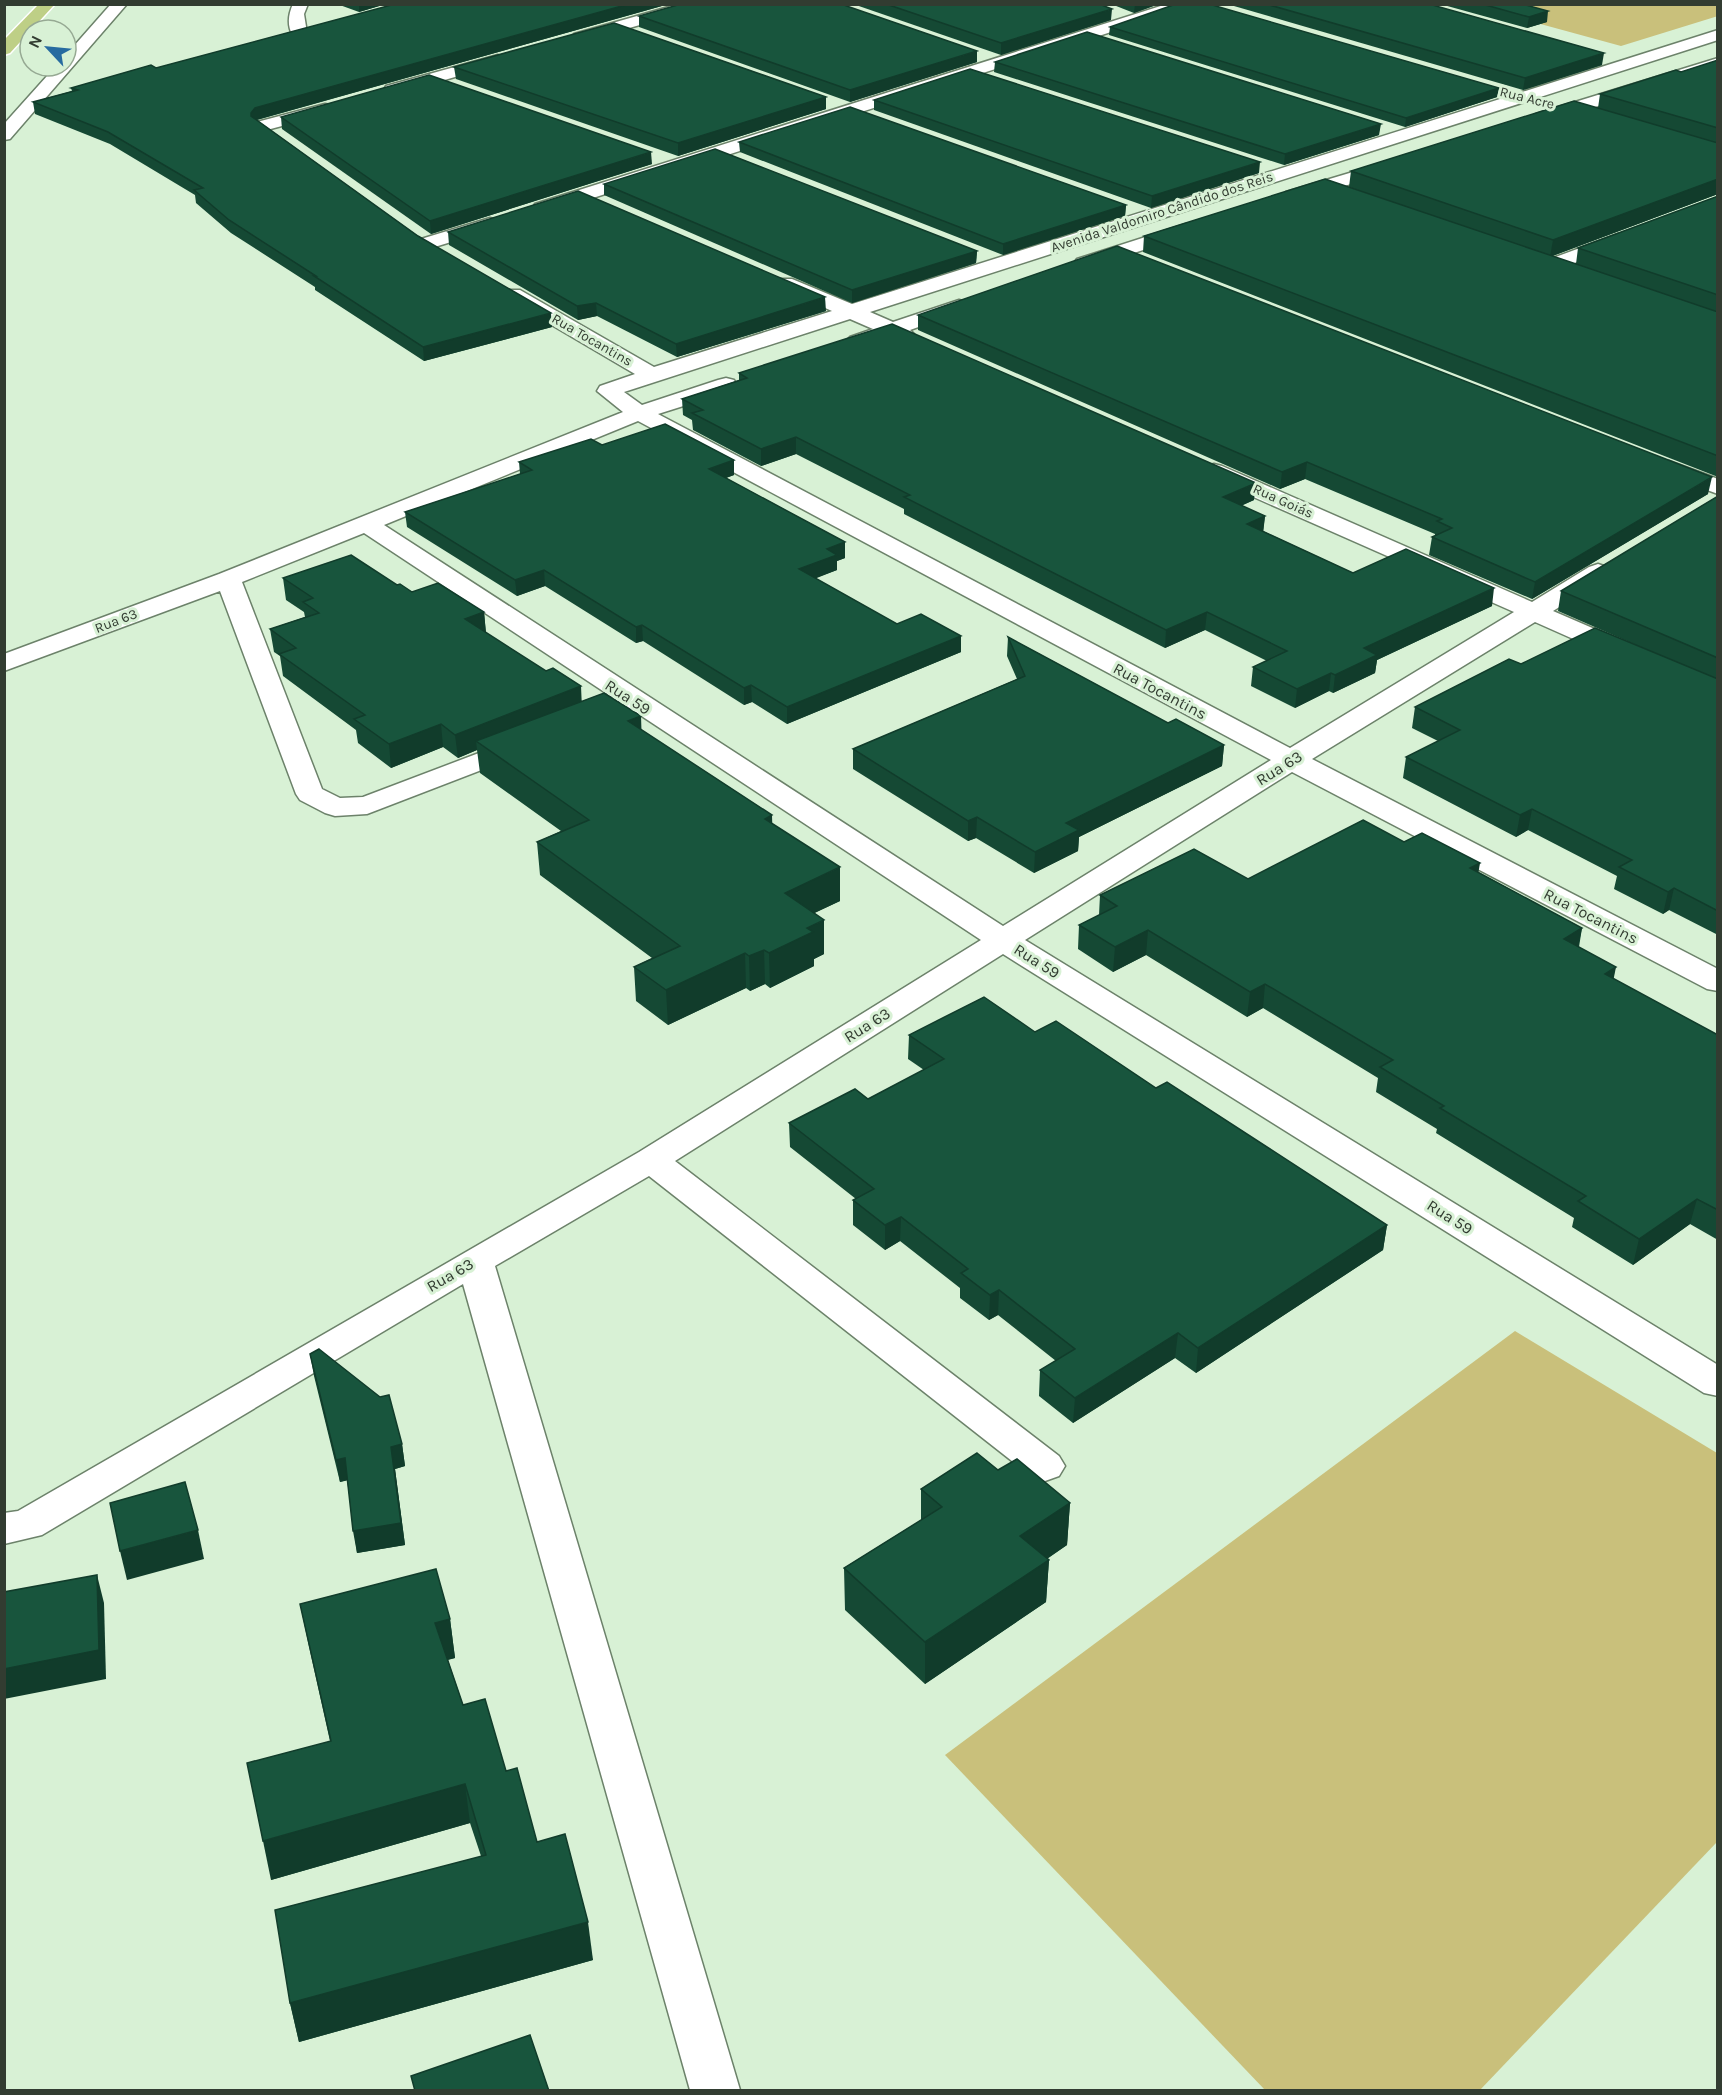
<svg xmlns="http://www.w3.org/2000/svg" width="1722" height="2095" font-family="Karla,sans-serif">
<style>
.green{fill:#c9c07b}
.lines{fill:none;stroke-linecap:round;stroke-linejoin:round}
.minor-casing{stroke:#6c826a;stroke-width:3}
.major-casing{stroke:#fff;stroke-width:3}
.minor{fill:#fff;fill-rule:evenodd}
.major{fill:#becf86;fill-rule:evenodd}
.wall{fill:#154934}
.shaded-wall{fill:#113c2b}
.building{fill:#18553d;stroke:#113c2b;stroke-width:1.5}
.labels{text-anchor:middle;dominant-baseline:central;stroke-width:6;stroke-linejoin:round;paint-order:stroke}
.far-street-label{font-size:14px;fill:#323c31;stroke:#d8f1d5}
.street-label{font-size:16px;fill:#323c31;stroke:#d8f1d5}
</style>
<rect width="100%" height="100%" fill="#d8f1d5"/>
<g class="green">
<path d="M1717 4 1718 16 1621 46 1471 5Z"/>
<path d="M1515 1331 1717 1453V1842L1480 2090H1265L945 1755Z"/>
</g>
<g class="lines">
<defs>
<g id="minor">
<path d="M111 4H127L10 139 4 140V124L56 66H66V55Z"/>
<path d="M293 4H308L304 14 307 33 305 36H293C287 26 288 15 293 4Z"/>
<path d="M679 4H705L703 7 580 42 572 37 574 34Z"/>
<path d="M1167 4H1191L1189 7 549 212H535L533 208 535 204Z"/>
<path d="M1718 30V40L870 312 893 322 959 300 966 302 969 306 966 310 910 330 914 334 910 338C902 340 899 337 892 337 877 335 865 349 850 345L846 341 850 337 873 329 850 319 624 392 642 405 718 380 726 378 734 380 737 385 734 390 658 414 1290 748 1514 612 1206 476 1202 471 1206 466 1214 464 1222 466 1532 602 1589 567 1598 564 1607 567 1611 572 1607 577 1553 611 1634 646 1638 652 1634 658 1625 660 1616 658 1535 622 1312 759 1718 969V991L1707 989 1292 772 1025 940 1718 1365V1396L1704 1393 1003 954 675 1161 1059 1456 1065 1466 1059 1476 1045 1481 1031 1476 649 1176 495 1266 740 2090H690L463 1284 42 1535 4 1544V1513L18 1511 639 1152 981 940 634 711C615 718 593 732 573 727L569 721 573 715 615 699 364 533 242 582 322 789 340 798 363 797 521 737 531 739 535 745 531 751 367 814 335 816 325 813 300 800 296 794 220 591 4 671V654L219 574 623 412 597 391 600 386 635 374 506 298 503 294 506 290H520L654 367 832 311 778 287 775 283 778 279H792L852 304ZM638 421 1271 760 1003 926 384 525Z"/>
<path d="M498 55 506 60 504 63 392 95 386 94 384 90 386 86Z"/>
<path d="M1718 58V68L1548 122H1536L1533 118 1536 114Z"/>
<path d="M325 104 331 105 334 109 331 113 263 131 257 130 254 126 257 122Z"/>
<path d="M1393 160 1399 161 1402 165 1399 169 1293 202 1286 200 1284 196 1286 192Z"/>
<path d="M490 218 497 220 500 224 497 228 428 249 421 247 418 243 421 239Z"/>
<path d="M1186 224 1193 226 1196 230 1193 234 1084 269 1077 267 1074 263 1077 259Z"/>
<path d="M1618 234 1625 236 1628 240 1625 244 1556 270H1542L1539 266 1542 262Z"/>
<path d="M1669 461 1718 479V494L1661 473 1657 468 1661 463Z"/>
</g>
<path id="major" d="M39 4H55L10 53 4 55V40Z"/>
</defs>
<use href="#minor" class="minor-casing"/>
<use href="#major" class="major-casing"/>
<use href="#minor" class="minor"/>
<use href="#major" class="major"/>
</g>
<g class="wall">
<path d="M337 4H386L359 12Z"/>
<path d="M390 4H669L257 120 418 236 552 327 424 361 315 290V287L231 233 196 203 195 195 110 144 35 114 33 102 72 91 71 88 156 68 392 6Z"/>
<path d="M853 4H1099L1111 20 1001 55Z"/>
<path d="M1111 4H1159L1134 13Z"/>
<path d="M1227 4H1429L1602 65 1523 90Z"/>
<path d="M1440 4H1522L1547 22 1527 28Z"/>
<path d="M639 16 977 62 850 102 639 27Z"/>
<path d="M1110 27 1499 88 1497 97 1405 127 1109 35Z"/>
<path d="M1718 60V194L1552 256 1576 264 1578 248 1718 196V477L1143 252 1144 236 1400 205 1349 187 1351 171 1598 108 1600 94 1681 72Z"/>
<path d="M995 62 1379 135 1284 165 994 72Z"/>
<path d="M454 67 826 97V109L678 156 456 79Z"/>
<path d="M874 100 1259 173 1151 208 874 110Z"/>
<path d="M281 117 652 164 431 234 282 129Z"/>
<path d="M739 142 1126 205 1125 216 1003 255 740 152Z"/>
<path d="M604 184 977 251 976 263 852 303 604 195Z"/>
<path d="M448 232 826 311 677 357 597 316 578 320 449 245Z"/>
<path d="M918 315 1708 494 1532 599 1429 555 1432 537 1435 536V534L1305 479 1280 489 918 330Z"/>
<path d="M739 373 1254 500 1241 506 1265 516 1263 531 1353 573 1492 606 1377 660 1375 673 1333 693 1329 691 1295 708 1251 686 1253 667 1267 661 1205 630 1165 648 904 514V509L796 454 761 466 693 430 692 420 683 415 682 399 739 380Z"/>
<path d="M602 445 734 475 726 478 845 542V558L837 561V570L815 578 897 624 961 636V652L787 724 752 702 744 705 643 641 636 643 545 586 517 596 407 527 405 512 520 474 519 462Z"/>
<path d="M1718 496V935L1669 910 1663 914 1614 889 1617 876 1528 830 1516 837 1403 778 1406 757 1438 741 1412 728 1415 707 1521 664 1659 655 1558 611 1561 591Z"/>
<path d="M283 578 397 585 412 592 484 612 486 633 582 701 641 716V730L772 823 840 901 814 913 824 954 814 959V966L770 988 765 984 750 991 746 988 668 1025 636 1001 634 967 652 958 540 875 537 842 561 831 480 773 477 750 458 758 443 747 391 768 358 743 356 730 283 676 280 656 274 652 270 629 305 617 304 612 286 600Z"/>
<path d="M1008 637 1168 723 1224 745 1222 766 1079 837 1078 851 1034 873 976 838 968 841 853 769V749L1017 679 1007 656Z"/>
<path d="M1404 842 1478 872 1582 928 1579 947 1613 979 1718 1035V1240L1690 1224 1633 1265 1572 1227 1574 1218 1436 1133 1437 1129 1376 1092 1378 1078 1263 1008 1247 1017 1146 955 1113 972 1078 949 1079 925 1099 915 1100 895 1248 879Z"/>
<path d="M1035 1032 1156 1088 1387 1225 1383 1250 1196 1373 1175 1358 1073 1423 1039 1396 1040 1370 1056 1361 998 1315 989 1320 960 1298V1288L900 1241 885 1250 853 1225V1200L856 1199 790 1147 789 1123 868 1099 924 1070 908 1059 909 1035Z"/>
<path d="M310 1354 402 1444 405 1466 395 1469 405 1545 357 1553 347 1480 340 1482 314 1376Z"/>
<path d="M998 1470 1070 1503 1067 1545 1047 1559 1049 1560 1046 1602 925 1684 845 1610 844 1568 921 1520V1489Z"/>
<path d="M300 1604 450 1619 455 1658 448 1660 463 1705 506 1771 537 1842 593 1960 299 2042 290 2003 481 1856 470 1823 271 1880 330 1741 308 1642Z"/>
</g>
<g class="shaded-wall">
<path d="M359 4H386L359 12Z"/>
<path d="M629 4H669L256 120 252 125 251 113 255 108Z"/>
<path d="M1135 4H1159L1134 13Z"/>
<path d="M1112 9 1111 20 1001 55V43Z"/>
<path d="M1548 11 1547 22 1527 28 1529 17Z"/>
<path d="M977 51V62L850 102V90Z"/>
<path d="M1604 53 1602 65 1523 90 1525 78Z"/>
<path d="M1499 88 1497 97 1405 127 1406 118Z"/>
<path d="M826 97V109L678 156V143Z"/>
<path d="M1381 124 1379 135 1284 165 1285 154Z"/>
<path d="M651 152 652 164 431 234 430 221Z"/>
<path d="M1260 162 1259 173 1151 208 1152 196Z"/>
<path d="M1718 179V194L1550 257 1553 240Z"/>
<path d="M1126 205 1125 216 1003 255V244Z"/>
<path d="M977 251 976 263 852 303V290Z"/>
<path d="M825 297 826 311 677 357 676 344Z"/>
<path d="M596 303 597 316 578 320 577 306Z"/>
<path d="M551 313 552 327 424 361 423 347Z"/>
<path d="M796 437V454L761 466V449Z"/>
<path d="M734 460V475L709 484V469Z"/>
<path d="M1307 462 1305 479 1280 489 1282 472Z"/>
<path d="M1712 477 1708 494 1532 599 1535 582Z"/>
<path d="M1256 483 1254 500 1221 514 1223 497Z"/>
<path d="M1265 516 1263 534 1247 524Z"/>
<path d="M845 542V558L837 561V570L799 585V569L827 549Z"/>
<path d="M544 570 545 586 517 596 515 580Z"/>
<path d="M1494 588 1492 606 1377 660 1375 673 1333 693 1335 675 1364 648Z"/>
<path d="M484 612 486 634 465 619Z"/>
<path d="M1207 612 1205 630 1165 648 1166 630Z"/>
<path d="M642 625 643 641 636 643V627Z"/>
<path d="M961 636V652L787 724V707Z"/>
<path d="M1331 673 1329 691 1295 708 1297 689Z"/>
<path d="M751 685 752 702 744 705V688Z"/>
<path d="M581 686 582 709 476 741 477 750 458 758 455 735Z"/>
<path d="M641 716 642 748 628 721Z"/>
<path d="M441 724 443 747 391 768 389 744Z"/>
<path d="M1224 745 1222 766 1079 837 1078 851 1034 873 1035 852 1066 823Z"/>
<path d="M1532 809 1528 830 1516 837 1520 815Z"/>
<path d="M772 815 773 848 765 819Z"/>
<path d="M977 817 976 838 968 841V821Z"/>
<path d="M1480 863 1476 887 1470 868Z"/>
<path d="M840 867V901L785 927V893Z"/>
<path d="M1674 888 1669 910 1663 914 1668 892Z"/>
<path d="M824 920V954L814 959V966L770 988 769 953 807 928Z"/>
<path d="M1582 928 1577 952 1564 939Z"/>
<path d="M1148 930 1146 955 1113 972 1115 947Z"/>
<path d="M764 950 765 984 750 991 749 956Z"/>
<path d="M745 953 746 988 668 1025 666 990Z"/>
<path d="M1616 967 1611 992 1605 974Z"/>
<path d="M1265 984 1263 1008 1247 1017 1250 992Z"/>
<path d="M1697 1199 1690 1224 1633 1265 1639 1239Z"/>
<path d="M901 1217 900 1241 885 1250V1225Z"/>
<path d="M1387 1225 1383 1250 1196 1373 1198 1348Z"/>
<path d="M999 1290 998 1315 989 1320 990 1295Z"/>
<path d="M1178 1333 1175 1358 1073 1423 1075 1398Z"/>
<path d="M402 1444 405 1466 395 1469 405 1545 357 1553 353 1531 391 1447Z"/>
<path d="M345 1458 349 1480 340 1482 336 1460Z"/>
<path d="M1070 1503 1067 1545 1018 1578 1020 1536Z"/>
<path d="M198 1530 204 1559 127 1580 120 1551Z"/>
<path d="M1049 1560 1046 1602 925 1684V1642Z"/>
<path d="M97 1575 104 1603 106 1679 4 1699V1669Z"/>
<path d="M450 1619 455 1658 441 1661 435 1623Z"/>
<path d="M465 1784 470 1823 271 1880 263 1841Z"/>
<path d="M588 1922 593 1960 299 2042 290 2003Z"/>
</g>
<g class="building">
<path d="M395 4H629L255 108 251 113V116L418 236 551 313 423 347 314 276H316L229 220 194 190 203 188 108 132 33 102 78 90 71 88 151 65 156 68Z"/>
<path d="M681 4H841L977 51 850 90 639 16Z"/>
<path d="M886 4H1099L1112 9 1001 43Z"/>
<path d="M1176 4H1209L1499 88 1406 118 1110 27Z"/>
<path d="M1266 4H1429L1604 53 1525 78Z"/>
<path d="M1482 4H1522L1548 11 1529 17Z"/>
<path d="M614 23 826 97 678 143 454 67Z"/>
<path d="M1087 32 1381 124 1285 154 995 62Z"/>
<path d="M1718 60V128L1600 94 1676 70 1681 72Z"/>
<path d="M970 69 1260 162 1152 196 874 100Z"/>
<path d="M429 75 651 152 430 221 281 117Z"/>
<path d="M1574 101 1718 143V179L1553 240 1351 171Z"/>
<path d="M850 107 1126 205 1003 244 739 142Z"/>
<path d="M715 149 977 251 852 290 604 184Z"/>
<path d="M1325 179 1718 312V456L1144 236Z"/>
<path d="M578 191 825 297 676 344 596 303 577 306 448 232Z"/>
<path d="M1718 196V295L1578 248Z"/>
<path d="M1117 246 1712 477 1535 582 1432 537 1452 528 1437 521 1442 519 1307 462 1282 472 918 315Z"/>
<path d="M892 324 1256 483 1223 497 1265 516 1247 524 1353 573 1406 549 1494 588 1364 648 1377 655 1335 675 1331 673 1297 689 1253 667 1287 651 1207 612 1166 630 904 497 910 495 796 437 761 449 692 413 703 410 682 399 747 378 739 373Z"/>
<path d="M665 424 734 460 709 469 845 542 827 549 837 555 799 569 897 624 921 614 961 636 787 707 751 685 744 688 642 625 636 627 544 570 515 580 405 512 532 470 519 462 591 439 602 445Z"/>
<path d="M1718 496V658L1561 591Z"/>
<path d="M351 555 397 585 400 584 412 592 438 583 484 612 465 619 546 671 553 668 581 686 455 735 441 724 389 744 354 719 365 715 279 654 296 648 270 629 319 613 303 602 313 598 283 578Z"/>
<path d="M1595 628 1718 679V911L1674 888 1668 892 1619 867 1632 860 1532 809 1520 815 1406 757 1460 730 1415 707 1509 659 1521 664Z"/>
<path d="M1008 637 1168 723 1176 719 1224 745 1066 823 1079 830 1035 852 977 817 968 821 853 749 1025 676Z"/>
<path d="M604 693 641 716 628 721 772 815 765 819 840 867 785 893 824 920 807 928 813 932 769 953 764 950 749 956 745 953 666 990 634 967 680 946 537 842 589 820 476 741Z"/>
<path d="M1363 820 1404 842 1422 833 1480 863 1470 868 1582 928 1564 939 1616 967 1605 974 1718 1035V1210L1697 1199 1639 1239 1578 1201 1586 1196 1440 1108 1444 1106 1380 1067 1393 1060 1265 984 1250 992 1148 930 1115 947 1079 925 1117 906 1100 895 1194 849 1248 879Z"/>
<path d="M984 997 1035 1032 1056 1021 1156 1088 1167 1082 1387 1225 1198 1348 1178 1333 1075 1398 1040 1370 1075 1349 999 1290 990 1295 961 1273 968 1269 901 1217 885 1225 853 1200 874 1189 789 1123 855 1089 868 1099 944 1059 909 1035Z"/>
<path d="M319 1349 380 1397 389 1395 402 1444 391 1447 401 1523 353 1531 345 1458 336 1460 310 1354Z"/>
<path d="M977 1453 998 1470 1017 1459 1070 1503 1020 1536 1049 1560 925 1642 844 1568 942 1507 921 1489Z"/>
<path d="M185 1482 198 1530 120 1551 110 1503Z"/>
<path d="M436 1569 450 1619 435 1623 463 1705 485 1699 506 1771 517 1768 537 1842 565 1834 588 1922 290 2003 275 1910 486 1855 465 1784 263 1841 247 1763 331 1741 300 1604Z"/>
<path d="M97 1575 99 1650 4 1669V1592Z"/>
<path d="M530 2035 549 2091H415L411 2076Z"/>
</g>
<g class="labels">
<g class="far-street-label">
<text transform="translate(1527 98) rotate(14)">Rua Acre</text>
<text transform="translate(1162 212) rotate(-18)">Avenida Valdomiro Cândido dos Reis</text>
<text transform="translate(592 340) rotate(30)">Rua Tocantins</text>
<text transform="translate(1283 501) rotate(24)">Rua Goiás</text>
<text transform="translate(116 621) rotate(-21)">Rua 63</text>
</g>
<g class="street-label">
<text transform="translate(1160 691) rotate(28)">Rua Tocantins</text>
<text transform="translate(628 697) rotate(33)">Rua 59</text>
<text transform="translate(1279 768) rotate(-32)">Rua 63</text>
<text transform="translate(1591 916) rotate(27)">Rua Tocantins</text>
<text transform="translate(1037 961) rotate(32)">Rua 59</text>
<text transform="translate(867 1025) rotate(-32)">Rua 63</text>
<text transform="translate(1450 1217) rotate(32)">Rua 59</text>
<text transform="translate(450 1275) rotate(-30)">Rua 63</text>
</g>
</g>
<rect width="1722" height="2095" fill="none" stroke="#323c31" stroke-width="12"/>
<g transform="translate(48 48) rotate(296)"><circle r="28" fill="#d8f1d5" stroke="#96a993" stroke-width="1.5"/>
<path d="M0-4.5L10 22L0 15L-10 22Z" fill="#276ba0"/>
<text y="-9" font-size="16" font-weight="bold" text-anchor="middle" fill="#323c31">N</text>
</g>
</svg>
